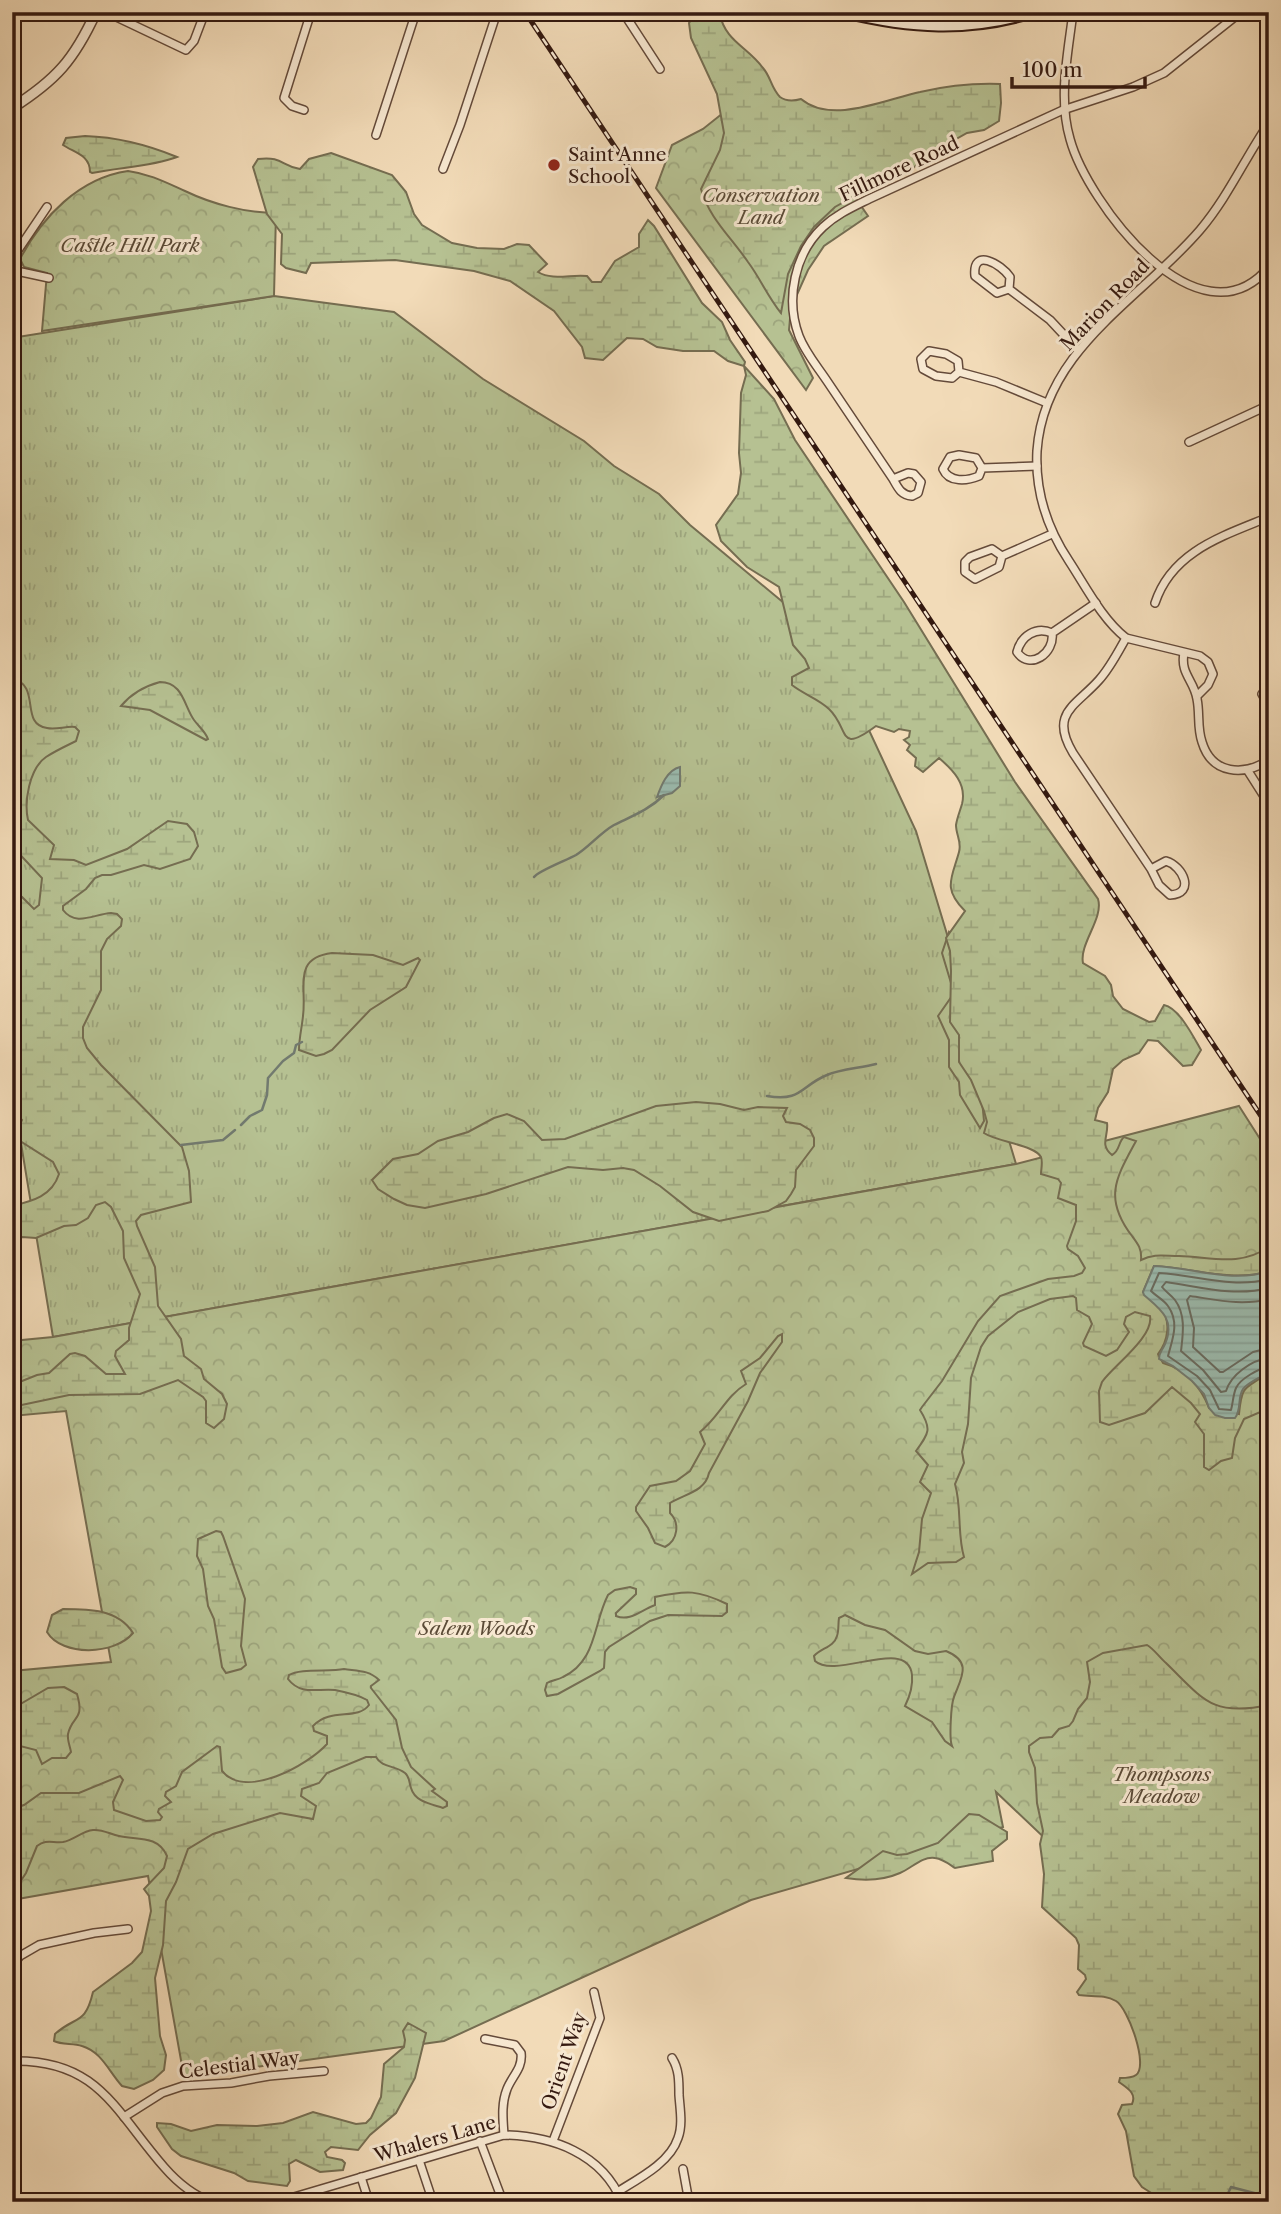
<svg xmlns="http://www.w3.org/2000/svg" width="1281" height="2214" font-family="'Libre Caslon Text',serif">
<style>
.grass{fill:url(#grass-tufts);stroke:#756d51;stroke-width:2}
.forest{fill:url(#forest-crowns);stroke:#756d51;stroke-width:2}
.wetland{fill:url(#wetland-marsh);stroke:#756d51;stroke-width:2}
.water{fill:url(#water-rules);stroke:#727a6f;stroke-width:2}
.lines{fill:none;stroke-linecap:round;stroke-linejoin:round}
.shore{stroke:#686a5f;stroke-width:2}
.stream{stroke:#727a6f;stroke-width:2.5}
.minor-casing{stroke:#644a3a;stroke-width:10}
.tertiary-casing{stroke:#644a3a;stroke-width:12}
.secondary-casing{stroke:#341910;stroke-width:14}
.minor{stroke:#f7e8d1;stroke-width:7}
.tertiary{stroke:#f7e8d1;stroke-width:9}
.secondary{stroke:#f7e8d1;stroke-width:10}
.rail-casing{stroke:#341910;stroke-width:5}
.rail{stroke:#f7e8d1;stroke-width:2.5;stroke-dasharray:8;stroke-linecap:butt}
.poi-dot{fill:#8f2418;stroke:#f7e8d1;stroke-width:2.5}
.labels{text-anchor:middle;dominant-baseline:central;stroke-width:6;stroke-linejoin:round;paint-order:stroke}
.poi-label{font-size:19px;fill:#341910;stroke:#f7e8d1;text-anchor:start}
.street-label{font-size:19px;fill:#341910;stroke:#f7e8d1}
.park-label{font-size:19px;font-style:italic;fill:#5b4b37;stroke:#f7e8d1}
</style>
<defs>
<pattern id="grass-tufts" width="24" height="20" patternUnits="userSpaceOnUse" patternTransform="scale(1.75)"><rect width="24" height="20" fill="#b6c192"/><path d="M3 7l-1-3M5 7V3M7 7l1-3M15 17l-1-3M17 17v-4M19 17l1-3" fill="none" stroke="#9da57d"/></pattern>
<pattern id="forest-crowns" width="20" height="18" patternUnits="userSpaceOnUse" patternTransform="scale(1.75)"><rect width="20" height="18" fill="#b6c192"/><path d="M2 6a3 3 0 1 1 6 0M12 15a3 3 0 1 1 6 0" fill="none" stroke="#9da57d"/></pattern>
<pattern id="wetland-marsh" width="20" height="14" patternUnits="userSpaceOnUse" patternTransform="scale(1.75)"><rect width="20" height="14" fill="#b6c192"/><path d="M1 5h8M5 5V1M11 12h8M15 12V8" fill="none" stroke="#9da57d"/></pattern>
<pattern id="water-rules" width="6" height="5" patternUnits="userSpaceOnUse" patternTransform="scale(1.75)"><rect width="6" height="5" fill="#9bbbae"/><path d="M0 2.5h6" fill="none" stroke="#86a095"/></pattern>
</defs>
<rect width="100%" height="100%" fill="#f2dbb8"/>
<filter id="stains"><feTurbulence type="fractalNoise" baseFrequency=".00286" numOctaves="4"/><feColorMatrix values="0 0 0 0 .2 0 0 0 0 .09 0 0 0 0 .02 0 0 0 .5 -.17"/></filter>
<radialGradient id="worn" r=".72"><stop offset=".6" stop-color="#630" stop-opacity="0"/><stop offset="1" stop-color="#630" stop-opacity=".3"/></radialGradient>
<path class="grass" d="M274 296 394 312 483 379 584 441 614 466 659 494 690 525 826 638 916 831 1016 1164 53 1337 12 1089V334L18 337Z"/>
<g class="forest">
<path d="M738 101 802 121 868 216 824 246 808 270 791 308 789 330 813 378 806 390 656 188 672 145 703 129Z"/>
<path d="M128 171C150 174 165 182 185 191 212 204 246 213 276 213L274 296 42 331 47 273 24 267 20 259C42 217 79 178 128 171Z"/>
<path d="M949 932 956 940 982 1100 984 1121 980 1128 960 1095 959 1082 949 1067V1040L938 1016 954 993 942 953Z"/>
<path d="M1239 1106 1269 1153V2202H1219L1052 1845 996 1792 1003 1827 751 1900 444 2041 184 2077 148 1876 12 1900V1671L111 1662 66 1411 12 1416V1341L53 1337 1016 1164Z"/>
</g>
<g class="wetland">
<path d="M696 12H719C726 43 746 45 763 68 771 77 771 88 780 97 787 102 794 101 801 99 832 125 886 99 920 92 946 86 972 83 1000 84L1001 103 999 121 984 130 967 133 935 151 909 171 878 183 835 207 814 227 801 246 788 274 781 313C768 297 760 278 748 262 731 237 709 218 701 189L720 150 724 133 717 94 691 38 689 23Z"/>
<path d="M85 136C116 137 148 145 177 157 150 167 120 167 92 173L90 172C90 155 75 153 63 145L66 138Z"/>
<path d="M331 153 392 175 406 192 414 214 422 225 452 243 477 248 504 249 517 244 529 245 547 264 538 272C553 281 571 274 587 276L592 282H601L615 261 639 247V234L648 220 654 226 702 303 722 322 730 340 745 362 744 366 774 399 795 440 904 602 1015 782 1098 899C1104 918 1079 944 1083 963L1105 976 1111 985 1113 996 1123 1009 1149 1022 1155 1021 1164 1005C1179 1008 1193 1036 1201 1050L1192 1065 1183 1066 1158 1041 1148 1040 1139 1053 1123 1060 1113 1069 1108 1092 1098 1108 1095 1120 1107 1123C1109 1135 1099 1145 1112 1155 1120 1151 1118 1142 1124 1137L1136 1141C1116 1178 1103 1198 1132 1236 1138 1244 1142 1249 1141 1260 1154 1253 1165 1256 1179 1256 1212 1257 1239 1267 1269 1247L1267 1272C1230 1282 1193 1268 1154 1266L1143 1292C1148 1298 1154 1301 1160 1307 1172 1320 1168 1341 1158 1354L1163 1363C1185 1369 1201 1387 1209 1408L1239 1414C1242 1382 1246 1390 1269 1372V1396L1265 1410 1244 1419 1235 1438 1232 1458 1221 1461 1209 1470 1204 1467V1434L1195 1422 1200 1414 1191 1403 1172 1387 1145 1413 1109 1425 1100 1422 1099 1391 1102 1382C1113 1366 1154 1337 1150 1316L1135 1312 1126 1317 1124 1324 1129 1332 1117 1350 1106 1356 1084 1346 1083 1343 1092 1324 1089 1317 1077 1310 1076 1298 1073 1296 1050 1299 1018 1312 988 1336 981 1347 971 1378 968 1424 962 1452 964 1463 955 1484C962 1508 957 1534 964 1557L956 1562 928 1563 912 1574 919 1552 922 1519 931 1493 920 1482 928 1465 916 1451C929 1433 932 1429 920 1410L922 1407 942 1381 978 1321 1000 1296 1048 1279 1074 1276 1082 1273 1085 1268 1078 1256 1068 1249 1067 1246 1076 1221V1205L1058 1198 1061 1183 1058 1179 1041 1174C1041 1169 1043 1162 1041 1157 1035 1145 997 1142 984 1133L987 1122 984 1111 971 1080 959 1062V1035L950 1022 951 971 950 951 946 938 965 911C942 888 952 878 959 852 962 842 956 835 956 825 957 818 960 811 962 804 967 784 953 770 939 758L923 772 915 766 916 758 907 750 910 745 904 740 909 737 910 731 899 729 894 732 876 726C837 755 850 729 829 709 819 699 803 694 792 685V677L809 668 805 659 793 645 779 587 747 567 721 541 716 525 738 494 741 473 739 453 741 393 746 375 744 366 728 361 714 351H683L657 347 643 339 627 338 603 360 585 358 582 347 554 311 510 281 474 271 395 260 311 263 306 273 286 268 281 264 282 234 267 214 253 167 258 159C283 156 281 166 300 169L309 159Z"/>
<path d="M12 678C42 686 19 724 47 728 56 730 66 726 75 727L79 731 76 741C66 746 55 751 46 757 29 769 24 802 28 820L54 845 50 859 74 860 86 865 127 849 168 821 187 824 194 832 198 846 190 859 160 869 144 865 111 875H102L95 878 86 889 63 906V910C76 927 94 914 111 913L117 914 122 919 121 926 107 939 101 951V990L83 1027V1038L87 1048 101 1065 182 1147 189 1171 191 1202 141 1215 136 1221 137 1226 155 1267 158 1306 181 1339 184 1356 201 1369 204 1379 222 1394 227 1404 224 1419 214 1428 206 1423V1401L203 1397 178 1380 140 1394 69 1395 12 1407V1385L37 1375 49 1373 70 1354 75 1353 85 1356 106 1374H125L115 1356 116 1351 129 1340V1328L140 1294 124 1258 123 1231 111 1207 105 1202 96 1205 88 1218 76 1225 64 1226 36 1238 22 1237 12 1240V1206C33 1201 52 1196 59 1174L53 1162 17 1139 15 1135 22 1120 12 1110V894L22 897 34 909 39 905 42 878 12 846Z"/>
<path d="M160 682C183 682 184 706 194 720 199 727 205 731 208 739L206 740 150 710 121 706C131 694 145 686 160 682Z"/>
<path d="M332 953 373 955 403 965 418 958 420 960 406 987 370 1010 332 1050 324 1054 316 1056 299 1050C299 1038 302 1027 303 1016 307 987 292 958 332 953Z"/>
<path d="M696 1102 720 1104 744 1110 758 1107 787 1108 783 1116 786 1122 800 1124 810 1130 814 1138V1146L796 1170 795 1187 791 1194 786 1201 768 1211 719 1221 693 1212 660 1186 634 1170 623 1168 603 1170 568 1167 486 1194 425 1208 407 1205 394 1199 378 1189 372 1180 393 1159 418 1154 438 1141 468 1132 494 1118 507 1114 524 1121 542 1140 565 1139 656 1106Z"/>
<path d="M782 1334V1342L760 1373 748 1401 709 1473C705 1492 684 1494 670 1503V1513C680 1523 678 1540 665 1547L655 1543 648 1528 636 1511V1507L650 1486 676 1481 690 1471 705 1444 700 1432C719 1417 726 1396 746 1384L741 1371 760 1358 778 1336Z"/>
<path d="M216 1531 221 1532 223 1536 245 1599 241 1646 246 1665 241 1669 226 1673 222 1667 214 1619 208 1606 203 1569 197 1556 198 1539Z"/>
<path d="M630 1587 636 1589V1594L616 1613V1616C630 1622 641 1610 655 1605V1597C687 1590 698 1590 727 1604V1612L722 1616 668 1615 650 1621 609 1647 605 1652 604 1668 600 1671 558 1694 547 1696 545 1690 547 1683C552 1680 558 1680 563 1677 597 1661 593 1624 608 1595L615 1590Z"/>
<path d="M63 1609C89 1609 118 1609 133 1633 115 1655 62 1657 47 1632L52 1615Z"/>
<path d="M845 1615 865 1625 885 1630 915 1651 928 1654 946 1651C973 1662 961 1678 954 1697 951 1704 949 1739 952 1746L945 1741 932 1722 905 1706C910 1696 913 1686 912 1675 908 1636 836 1680 815 1661L814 1656C821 1648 834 1647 837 1636 839 1630 838 1624 839 1618Z"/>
<path d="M1147 1645C1154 1649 1159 1657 1166 1663 1204 1700 1212 1717 1269 1705V2195L1250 2202H1157L1156 2196 1142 2187 1134 2176 1126 2131 1118 2114 1122 2105 1132 2104C1137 2093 1127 2088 1119 2082L1120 2078C1125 2078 1132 2078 1136 2075 1149 2066 1128 2008 1116 2001 1104 1994 1091 1997 1079 1995L1077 1992 1086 1979 1085 1975 1078 1969 1079 1945 1076 1938 1042 1907 1044 1874 1040 1844 1043 1831 1037 1803 1035 1768 1029 1752V1746L1040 1738 1052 1737 1059 1729 1069 1726 1073 1721 1078 1709 1087 1698 1090 1682 1087 1662 1103 1653Z"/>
<path d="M344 1669C357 1671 369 1670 379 1680L371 1686V1688L396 1720 402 1748 411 1767 435 1789 432 1791 447 1802V1806L443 1808C431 1804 415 1802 411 1788 409 1783 410 1777 405 1773 395 1765 382 1768 376 1757H366L327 1773 319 1783 302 1789 301 1796 316 1806 313 1819 280 1813 213 1834 188 1849 176 1882 166 1901 163 1945 155 1978 160 2036 166 2055 164 2070 153 2080 134 2089 122 2086C109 2072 102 2052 82 2046 73 2043 62 2045 54 2041L55 2034C76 2015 85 2026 93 1992L132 1963 142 1952 151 1911 149 1896 144 1889 164 1868 167 1856C158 1835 137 1840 119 1836 110 1834 102 1829 93 1830 82 1831 74 1840 63 1842 52 1843 46 1839 37 1846L26 1873 12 1894V1809L24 1805 41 1793H79L120 1776 123 1780 113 1802 114 1810 146 1821 160 1820 162 1817 158 1812 159 1809 171 1802 165 1796 166 1792 176 1786 182 1772 217 1746 220 1747 222 1771C246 1800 308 1765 327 1744V1736L314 1731 313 1726C331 1707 357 1721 369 1705L367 1700C359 1695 345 1692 335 1690 318 1688 301 1696 288 1679L289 1675C300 1668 329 1672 344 1669Z"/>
<path d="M64 1687 77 1694C85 1721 72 1715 68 1734 67 1740 70 1746 71 1752L66 1758H52L42 1764 36 1750 12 1744V1709L48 1688Z"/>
<path d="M969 1814 979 1815 1007 1832V1839L992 1851 993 1861 955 1868C949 1864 943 1859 935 1858 922 1856 912 1868 900 1873 882 1881 865 1881 846 1878L883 1851 897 1855 907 1854 938 1843Z"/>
<path d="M408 2023 426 2033 415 2078 396 2113 370 2135 358 2150 331 2147 325 2152 327 2157 342 2160 345 2163 343 2170 320 2172 296 2160 289 2164 290 2181 287 2186 248 2181 234 2173 181 2156 172 2149 157 2127V2123L171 2124 191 2131 217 2125 257 2126 283 2123 313 2112 356 2124 366 2123 371 2118 381 2097 384 2064 404 2047 405 2040 403 2031Z"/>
</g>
<g class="water">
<path d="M680 767V786L672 793 657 797C661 786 667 770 680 767Z"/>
<path d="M1154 1266C1193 1267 1231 1284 1269 1271V1372C1262 1377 1248 1382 1243 1389 1237 1398 1242 1409 1235 1418H1225L1215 1415 1209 1408 1204 1394 1192 1381 1173 1366 1159 1359C1159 1352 1162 1351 1165 1344 1176 1319 1159 1308 1144 1295L1143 1292Z"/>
</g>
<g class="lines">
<g class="shore">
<path d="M1269 1279C1231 1289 1197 1275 1159 1273L1151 1291C1156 1296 1164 1300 1168 1306 1180 1323 1172 1340 1168 1356L1197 1376 1210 1390 1219 1409 1231 1410C1233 1403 1233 1395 1236 1388 1240 1379 1259 1368 1269 1367"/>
<path d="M1269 1288C1234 1297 1201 1287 1166 1282L1162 1287C1166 1292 1171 1295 1175 1300 1186 1315 1183 1334 1181 1351L1203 1370 1221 1392 1226 1391C1231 1375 1251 1360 1269 1358"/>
<path d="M1269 1299C1241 1306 1218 1300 1190 1296L1187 1300 1194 1328 1193 1347 1220 1372H1223L1253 1352 1269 1348"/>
</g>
<g class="stream">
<path d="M534 877C538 871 567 860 576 855 589 847 600 833 614 825 632 816 649 810 664 795"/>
<path d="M767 1096C802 1102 800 1086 827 1075 840 1069 861 1068 876 1064"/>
<path d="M241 1125 250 1116 262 1110 267 1095 268 1078 283 1061 294 1053 296 1045 302 1042"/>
<path d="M181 1145 223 1140 235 1130"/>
<path d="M1224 2202 1231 2187 1258 2194 1269 2184"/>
</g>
<defs>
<g id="minor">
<path d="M106 12 186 50 194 41 205 12"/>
<path d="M623 12 660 69"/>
<path d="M1073 12C1068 54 1058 98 1070 139 1087 202 1199 351 1269 267"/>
<path d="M304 110 292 106 284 98 311 12"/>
<path d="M376 135 416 12"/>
<path d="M443 169 460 125 497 12"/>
<path d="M12 259 47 207"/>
<path d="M12 270 49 278"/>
<path d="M1009 289 997 293 975 276C972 247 1001 264 1010 277L1009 289 1050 320 1078 350"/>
<path d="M959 372 958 361 946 354 929 351 921 359 923 369 936 376 952 378 959 372 996 382 1047 403"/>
<path d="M1189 442 1269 405"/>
<path d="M982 468 979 476C967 481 949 483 943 469L950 457 959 455 976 458 982 468 1037 466"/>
<path d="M893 479C898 488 901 495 912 496L918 493 921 482 914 474 908 473 893 479C871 446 849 414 827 381 817 366 805 352 799 336 785 299 795 253 823 227 837 214 853 207 869 199L1063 110 1133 87 1164 73 1241 12"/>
<path d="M1002 556 999 567 975 579 965 572V562L970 557 992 549 1002 556 1052 534"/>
<path d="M1155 603C1172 551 1223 536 1269 517"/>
<path d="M1052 633C1055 653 1030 671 1017 652 1021 636 1036 626 1052 633L1096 603"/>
<path d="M1126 638C1118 652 1110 668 1099 680 1076 706 1049 713 1073 753L1151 869 1166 861C1183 866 1196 894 1170 895L1159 885 1151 869"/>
<path d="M1184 653C1180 674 1194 680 1197 699 1200 713 1197 728 1202 742 1212 775 1244 776 1269 760"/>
<path d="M1269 685 1262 694 1269 707"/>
<path d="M1197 696 1208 685 1213 674 1208 662 1200 656 1126 638C1102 619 1086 587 1069 561 1047 528 1035 492 1037 451 1044 349 1140 300 1200 230 1228 197 1245 158 1269 123"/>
<path d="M1248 771 1269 804"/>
<path d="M12 1966 20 1956 39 1945 94 1933 128 1929"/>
<path d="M485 2039 515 2045 521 2053C523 2068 512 2076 507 2089 501 2104 503 2120 504 2135"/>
<path d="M12 2061C98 2059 115 2111 164 2167 177 2182 192 2195 212 2202"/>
<path d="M124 2117 162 2093 183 2086 231 2083 269 2076 324 2071"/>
<path d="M480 2141 503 2202"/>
<path d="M553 2141 600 2018 594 1992"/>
<path d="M419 2160 433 2202"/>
<path d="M683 2169 689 2202"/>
<path d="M361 2177 369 2202"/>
<path d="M617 2192C638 2179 670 2163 678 2138 683 2125 680 2109 679 2095 679 2081 679 2069 672 2058"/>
<path d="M277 2202 504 2135C552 2136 602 2153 622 2202"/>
</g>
<path id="tertiary" d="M12 108C56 80 74 60 96 12"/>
<path id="secondary" d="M844 12C910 28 967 32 1033 12"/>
</defs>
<use href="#minor" class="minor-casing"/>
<use href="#tertiary" class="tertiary-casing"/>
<use href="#secondary" class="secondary-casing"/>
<use href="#minor" class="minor"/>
<use href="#tertiary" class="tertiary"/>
<use href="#secondary" class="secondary"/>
<defs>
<path id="rail" d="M525 12 1269 1128"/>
</defs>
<use href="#rail" class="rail-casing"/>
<use href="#rail" class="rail"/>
</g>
<circle class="poi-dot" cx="554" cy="165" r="7"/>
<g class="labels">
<g class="poi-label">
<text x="568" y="154">Saint Anne<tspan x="568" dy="22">School</tspan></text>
</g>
<g class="street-label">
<text transform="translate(899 169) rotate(-25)">Fillmore Road</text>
<text transform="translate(1105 305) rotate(-46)">Marion Road</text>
<text transform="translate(564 2061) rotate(-71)">Orient Way</text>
<text transform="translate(239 2065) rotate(-7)">Celestial Way</text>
<text transform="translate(435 2139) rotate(-16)">Whalers Lane</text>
</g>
<g class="park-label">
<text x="761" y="195">Conservation<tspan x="761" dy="22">Land</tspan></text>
<text x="130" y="245">Castle Hill Park</text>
<text x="477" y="1628">Salem Woods</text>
<text x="1162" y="1774">Thompsons<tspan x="1162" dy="22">Meadow</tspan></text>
</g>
</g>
<rect width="1281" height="2214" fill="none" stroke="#f2dbb8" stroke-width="42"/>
<rect x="14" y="14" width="1253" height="2186" fill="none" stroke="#341910" stroke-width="3.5"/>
<rect x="21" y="21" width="1239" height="2172" fill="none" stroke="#341910" stroke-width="2"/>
<path d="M1012 77v10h133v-10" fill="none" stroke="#341910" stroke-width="3.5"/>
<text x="1022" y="77" font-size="21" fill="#341910" stroke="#f7e8d1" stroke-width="5" paint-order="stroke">100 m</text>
<rect width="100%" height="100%" filter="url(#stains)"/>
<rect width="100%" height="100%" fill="url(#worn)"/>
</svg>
